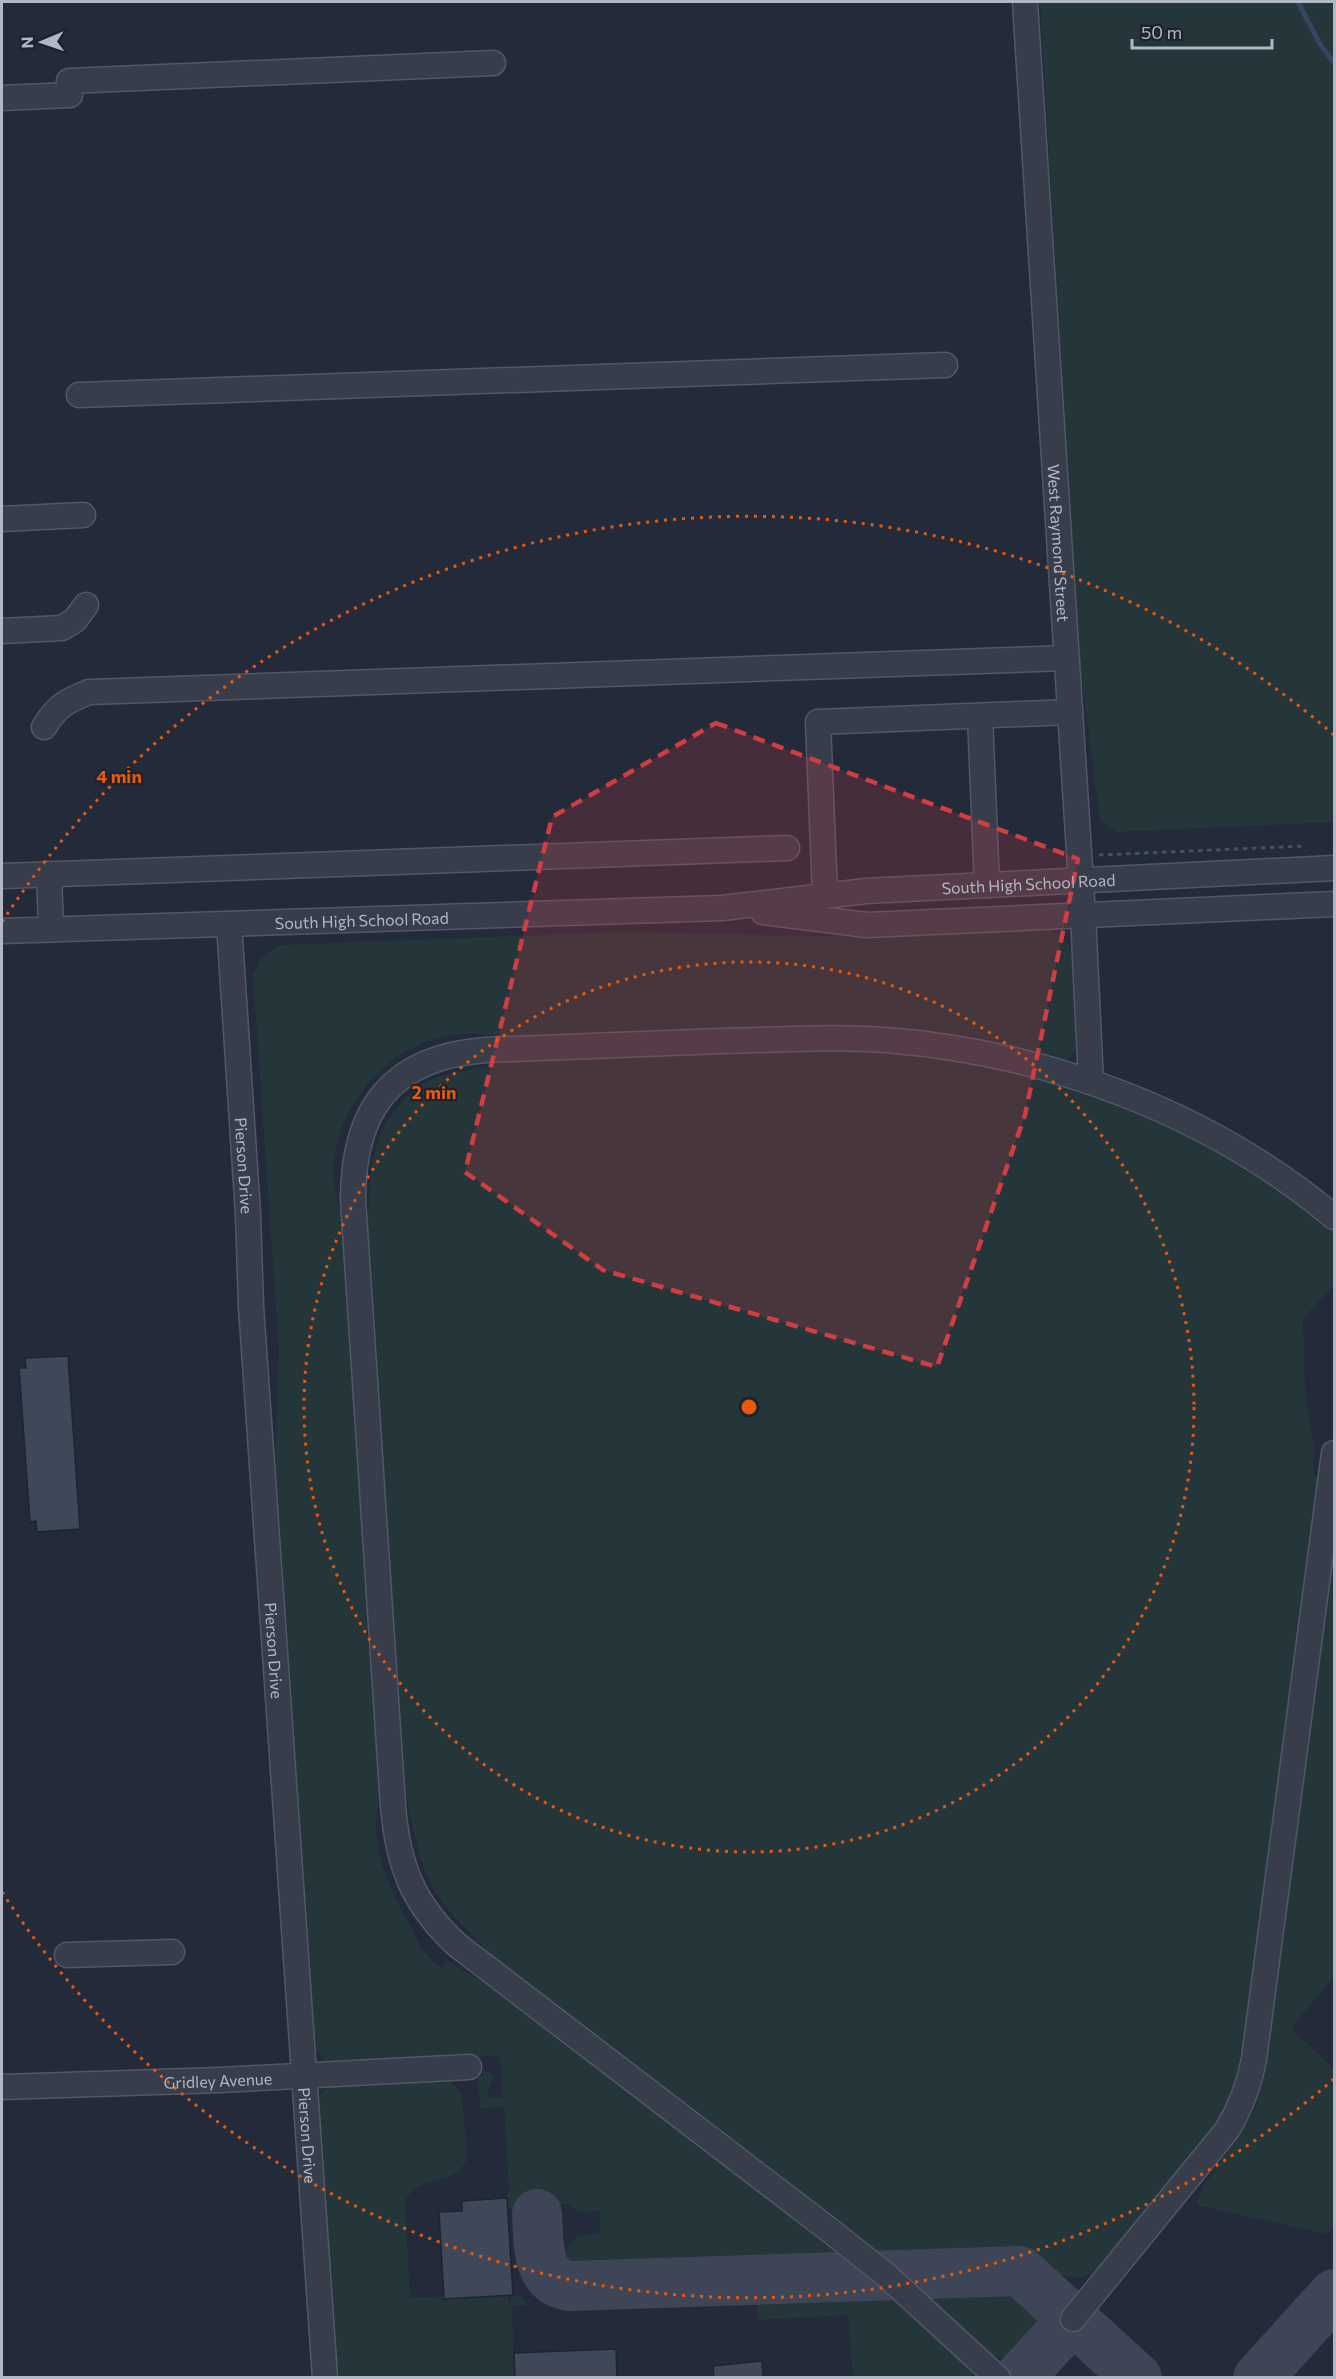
<svg xmlns="http://www.w3.org/2000/svg" width="1336" height="2379" font-family="Commissioner,sans-serif">
<style>
.green{fill:#25363b}
.lines{fill:none;stroke-linecap:round;stroke-linejoin:round}
.stream{stroke:#374361;stroke-width:5}
.taxiway{stroke:#3e4556;stroke-width:50}
.building{fill:#3f4859;stroke:#1e2432;stroke-width:1.5}
.minor-casing{stroke:#525766;stroke-width:27}
.path{stroke:#435359;stroke-width:3;stroke-dasharray:4.5 4.5;stroke-linecap:butt}
.minor{stroke:#373d4b;stroke-width:24}
.marked{fill:#d13d40;fill-opacity:0.2;stroke:#d13d40;stroke-width:4.5;stroke-dasharray:12 8;stroke-linejoin:round}
.ring{fill:none;stroke:#e8590c;stroke-width:3;stroke-dasharray:3 6}
.labels{text-anchor:middle;dominant-baseline:central;stroke-width:4.5;stroke-linejoin:round;paint-order:stroke}
.street-label{font-size:16px;fill:#b2b7c6;stroke:#1c222f}
.centre{fill:#e8590c;stroke:#1c222f;stroke-width:3}
.ring-label{font-size:18px;text-anchor:middle;font-weight:bold;fill:#e8590c;stroke:#1c222f;stroke-width:4.5;stroke-linejoin:round;paint-order:stroke}
</style>
<rect width="100%" height="100%" fill="#232a3a"/>
<g class="green">
<path d="M1040 2H1334V822L1116 832 1100 820 1080 667Z"/>
<path d="M1047 929C1056 932 1064 935 1069 945 1074 955 1081 1035 1077 1046 1074 1056 1067 1061 1057 1060L981 1043 515 1039C491 1035 470 1031 446 1036 382 1048 329 1116 334 1181 335 1198 341 1214 345 1231L381 1786C379 1799 376 1814 376 1828 377 1861 391 1891 407 1920 419 1943 420 1952 442 1968L447 1960 511 2000 851 2261 578 2270 567 2260 566 2249 576 2237 600 2232 599 2211 580 2212 568 2204 548 2206 547 2198H538V2206L507 2209 506 2198 509 2190 504 2107 480 2108 478 2076 483 2075V2069L495 2076 488 2090 489 2098H503L500 2055 353 2065 327 2064 315 2048 275 1455 279 1350 253 975 262 957 281 945 620 932 856 937Z"/>
<path d="M838 1049C867 1050 897 1050 925 1054 1074 1076 1217 1135 1334 1230V1285L1303 1319 1305 1393 1314 1448 1313 1476 1321 1477 1246 2060 1230 2110 1102 2265 1091 2274 1074 2278 1057 2274 1031 2259 1023 2257 1002 2255 881 2259 501 1966C481 1943 452 1918 436 1893 416 1860 412 1819 403 1782L367 1226 372 1162 381 1131 396 1109 407 1097 420 1085 436 1077 515 1060Z"/>
<path d="M1334 1531V1977L1292 2026 1296 2033 1334 2069V2226L1327 2234 1196 2205 1203 2187 1255 2110 1263 2079 1297 1831Z"/>
<path d="M440 2076 453 2083 462 2096 467 2158C458 2188 414 2172 405 2203L410 2298 508 2293 509 2303H511V2295L520 2296 528 2305 512 2306 514 2377H336L318 2098 329 2084Z"/>
<path d="M1008 2288C1071 2304 1021 2379 988 2352L986 2353 920 2291Z"/>
<path d="M890 2292 969 2367 974 2377H853L848 2315 758 2320 756 2303 760 2296Z"/>
</g>
<g class="lines">
<path class="stream" d="M1298 2 1320 44 1334 63"/>
<g class="taxiway">
<path d="M537 2214C539 2242 535 2281 570 2286L1020 2271 1137 2378"/>
<path d="M1019 2378 1073 2319"/>
<path d="M1258 2378 1334 2294"/>
</g>
</g>
<g class="building">
<path d="M68 1356 80 1529 37 1532 36 1521 30 1522 19 1368H26L25 1358Z"/>
<path d="M507 2198 513 2295 444 2299 439 2212 462 2211V2201Z"/>
<path d="M616 2349 617 2378H515L514 2353Z"/>
<path d="M762 2361 763 2378H714L713 2366Z"/>
</g>
<g class="lines">
<defs>
<g id="minor">
<path id="s1" d="M1025 2 1083 915 1091 1082"/>
<path d="M69 81 493 63"/>
<path d="M2 98 70 95"/>
<path d="M79 395 945 365"/>
<path d="M2 519 83 515"/>
<path d="M2 631 62 628 75 620 86 605"/>
<path d="M980 716 987 885"/>
<path d="M44 727C57 706 66 701 89 692L1066 658"/>
<path d="M49 874 51 929"/>
<path d="M2 876 787 848"/>
<path d="M825 895 818 722 1070 712"/>
<path d="M763 912 867 925 1334 904"/>
<path id="s2" d="M229 924 248 1214 251 1306 325 2378"/>
<path id="s3" d="M2 931 722 908 866 891 1334 868"/>
<path d="M67 1955 172 1952"/>
<path id="s4" d="M2 2087 220 2080 469 2067"/>
<path d="M1073 2319 1227 2130C1241 2107 1249 2086 1254 2059L1334 1453"/>
<path d="M998 2378 886 2275 832 2232 457 1945C413 1904 398 1866 393 1806L353 1200C353 1108 392 1057 486 1050 565 1047 643 1044 722 1041 776 1040 831 1036 885 1040 1046 1052 1210 1113 1334 1217"/>
</g>
</defs>
<use href="#minor" class="minor-casing"/>
<path class="path" d="M1099 855 1305 846"/>
<use href="#minor" class="minor"/>
</g>
<path class="marked" d="M716 723 1078 859 1025 1115 937 1367 603 1270 465 1172 552 817Z"/>
<g class="ring">
<circle cx="749" cy="1407" r="445"/>
<path d="M1334 2079A891 891 0 0 1 2 1892M2 922A891 891 0 0 1 1334 735"/>
</g>
<g class="labels">
<g class="street-label">
<text stroke="none"><textPath href="#s1" startOffset="542">West Raymond Street</textPath></text>
<text stroke="none"><textPath href="#s3" startOffset="1028">South High School Road</textPath></text>
<text stroke="none"><textPath href="#s3" startOffset="360">South High School Road</textPath></text>
<text stroke="none"><textPath href="#s2" startOffset="242">Pierson Drive</textPath></text>
<text stroke="none"><textPath href="#s2" startOffset="728">Pierson Drive</textPath></text>
<text stroke="none"><textPath href="#s4" startOffset="216">Gridley Avenue</textPath></text>
<text stroke="none"><textPath href="#s2" startOffset="1214">Pierson Drive</textPath></text>
</g>
</g>
<circle cx="749" cy="1407" r="9" class="centre"/>
<g class="ring-label">
<text x="119" y="783">4 min</text>
<text x="434" y="1099">2 min</text>
</g>
<rect width="1336" height="2379" fill="none" stroke="#b2b7c6" stroke-width="6"/>
<g transform="translate(42 42) rotate(268)" stroke="#1c222f" stroke-width="4.5" paint-order="stroke">
<path d="M0-4.5L10 22L0 15L-10 22Z" fill="#b2b7c6"/>
<text y="-9" font-size="16" font-weight="bold" text-anchor="middle" fill="#b2b7c6">N</text>
</g>
<path d="M1132 39v9h140v-9" fill="none" stroke="#b2b7c6" stroke-width="3"/>
<text x="1141" y="39" font-size="18" fill="#b2b7c6" stroke="#1c222f" stroke-width="4.5" paint-order="stroke">50 m</text>
</svg>
